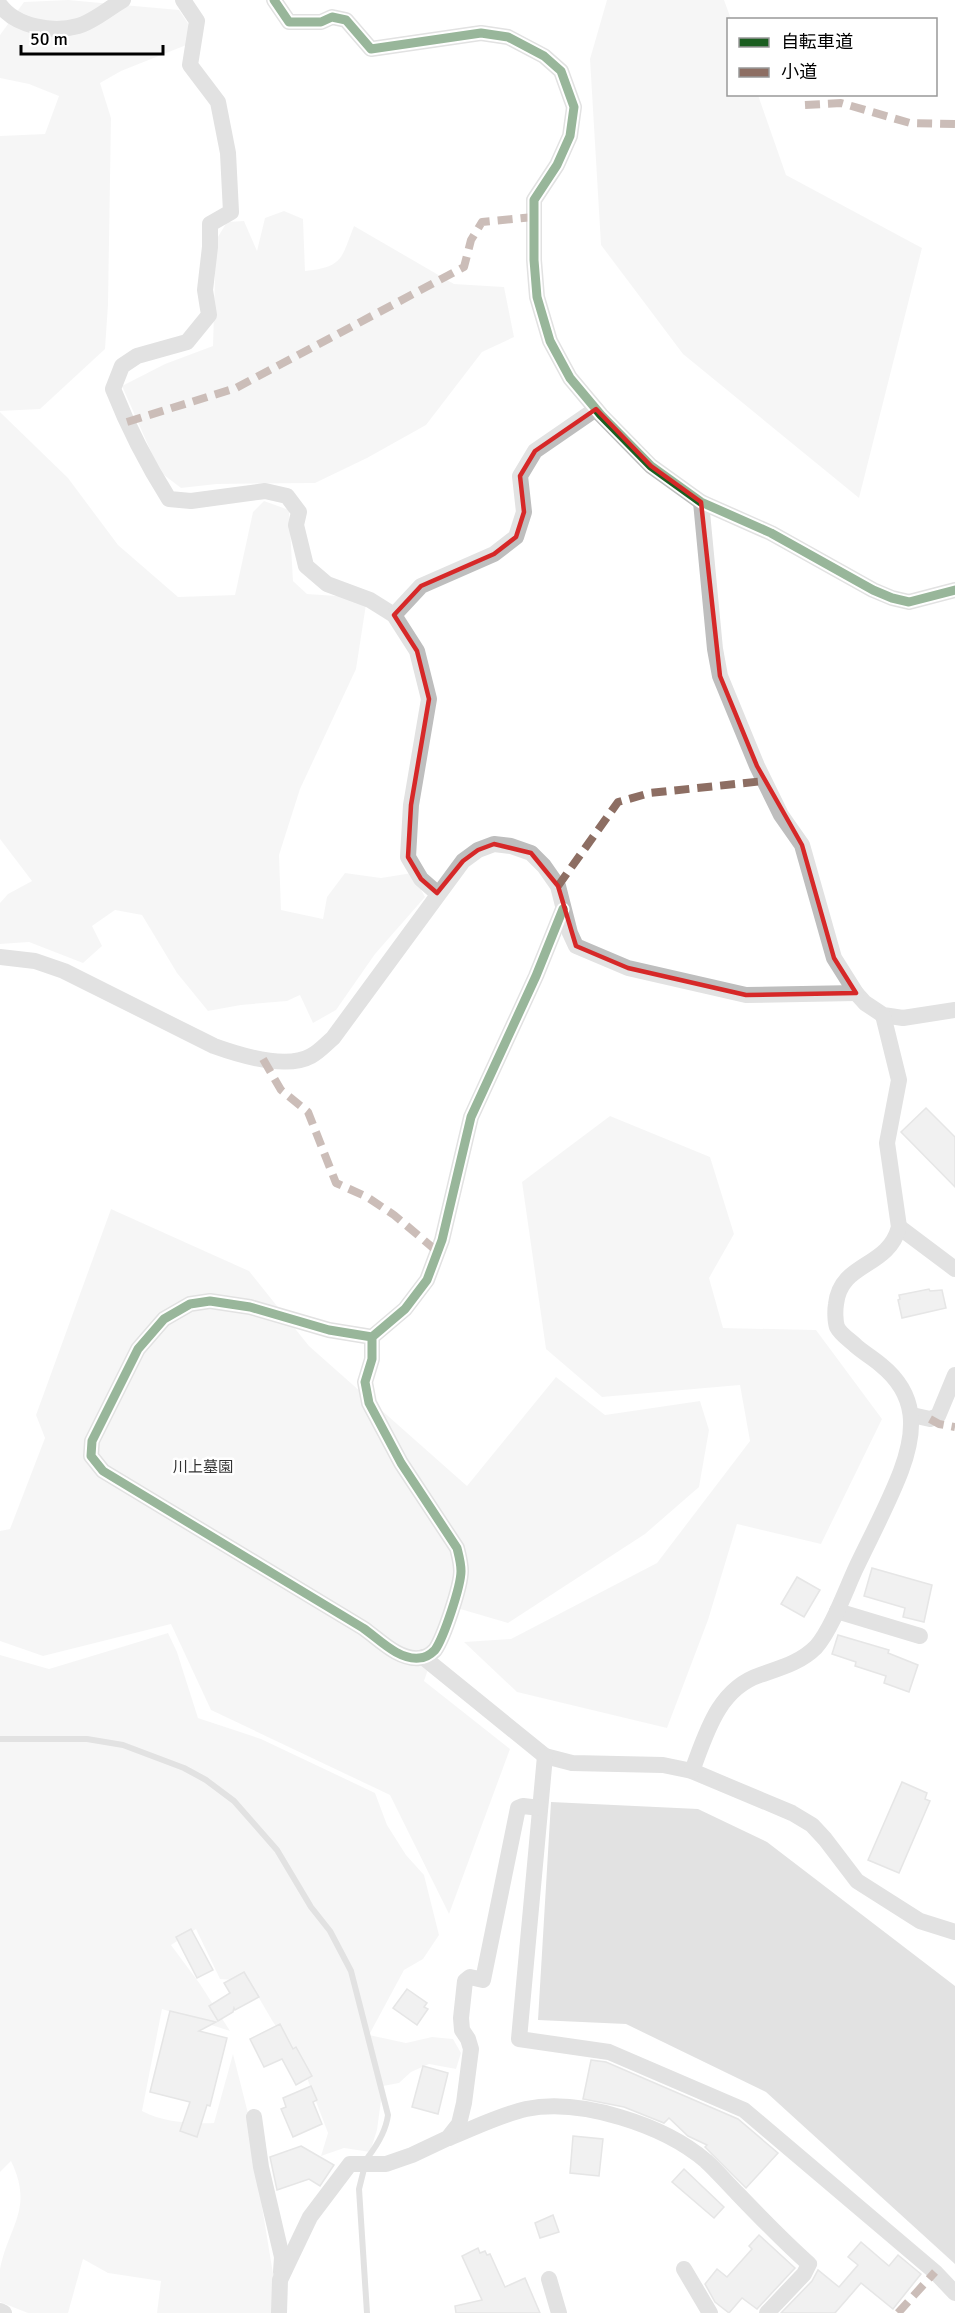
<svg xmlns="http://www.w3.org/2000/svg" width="955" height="2313" font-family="Signika,'Noto Sans JP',sans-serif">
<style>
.green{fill:#ececec}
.water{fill:#bfbfbf}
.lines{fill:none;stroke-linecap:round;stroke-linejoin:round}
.stream{stroke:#bfbfbf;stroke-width:6}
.building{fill:#dfdfdf;stroke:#c7c7c7;stroke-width:1.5}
.street{stroke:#bebebe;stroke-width:16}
.quiet{stroke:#8d6e63;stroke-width:8;stroke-dasharray:15 8;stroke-linecap:butt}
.cycleway-casing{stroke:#fff;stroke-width:13}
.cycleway{stroke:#1b5e20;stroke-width:9}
.marked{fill:none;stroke:#d62828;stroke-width:4.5;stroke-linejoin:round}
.labels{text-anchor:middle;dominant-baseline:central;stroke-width:5;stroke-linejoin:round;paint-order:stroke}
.park-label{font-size:15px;fill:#333;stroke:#fff}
</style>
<rect width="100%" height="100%" fill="#fff"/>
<g class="green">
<path d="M68 0 179 10 199 40 121 71 100 83 111 118 108 305 105 349 40 409 0 411V136L45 134 59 96 29 84 0 78V35L24 2Z"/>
<path d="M607 0H724L731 19 728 20V94L758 95 786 175 922 248 859 498 683 354 601 245 590 59Z"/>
<path d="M284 211 303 219 305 271C343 267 341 259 354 226L454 284 504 287 514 337 482 352 426 425 367 458 315 483 217 484 181 488 160 472 122 386 165 364 213 346 216 240 227 222 244 221 257 251 265 218Z"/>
<path d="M0 412 68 478 118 545 178 597 235 595 253 512 264 501 289 510 293 581 307 594 367 598 356 669 300 789 279 855 281 910 323 919 327 897 345 873 381 878 412 873 425 897 375 954 336 1010 313 1023 300 995 287 1001 241 1005 208 1011 177 973 142 915 115 910 92 926 102 946 83 963 29 942 0 944V903L8 894 32 881 0 839Z"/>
<path d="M610 1116 710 1157 734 1234 709 1278 723 1328 816 1330 882 1419 821 1544 737 1524 708 1620 667 1728 517 1692 464 1642 511 1639 657 1563 750 1441 740 1385 602 1397 546 1349 522 1182Z"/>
<path d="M111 1209 249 1271 309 1346 467 1486 556 1377 605 1415 700 1401 709 1430 699 1487 645 1534 508 1623 450 1606 424 1681 510 1749 449 1914 390 1795 211 1710 171 1624 43 1656 0 1641V1531L10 1529 45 1438 36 1415Z"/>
<path d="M168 1633 177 1652 198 1718 261 1739 375 1793 387 1825 406 1855 424 1875 439 1935 423 1959 404 1970 369 2035 406 2043 432 2037 453 2039 461 2053 456 2069 429 2064 411 2072 399 2083 383 2086 377 2130 370 2152 344 2148 321 2156 328 2133 299 2057 273 2022 252 1986 235 1980 220 1979 196 1929 171 1945 200 1984 230 2031 162 2009 142 2111C163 2122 190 2124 214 2123L233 2054 253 2133 258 2182 276 2292 273 2313H157L161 2281 108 2273 83 2259 68 2313H28L0 2302C0 2292 0 2279 0 2269 9 2225 34 2209 11 2161L0 2172V1655L49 1669Z"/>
</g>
<path class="water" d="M551 1802 698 1809 767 1842 955 1986V2264L766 2092 626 2024 538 2020Z"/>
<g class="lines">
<g class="stream">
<path d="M0 1739H87L123 1745 184 1768 206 1780 234 1801 277 1850 311 1907 330 1931 351 1971 388 2115C386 2131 378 2144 368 2157"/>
<path d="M364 2169 359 2189 367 2313"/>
</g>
</g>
<g class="building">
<path d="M926 1108 955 1137V1187L901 1132Z"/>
<path d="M929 1289 930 1291 942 1290 946 1308 902 1318 898 1300 900 1299 899 1295Z"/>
<path d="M872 1568 932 1585 924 1622 903 1617 905 1608 864 1596Z"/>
<path d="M797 1577 820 1590 804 1617 781 1604Z"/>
<path d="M838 1635 889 1650 888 1653 918 1665 909 1692 884 1683 886 1676 855 1666 856 1662 832 1654Z"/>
<path d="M902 1782 927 1793 925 1799 930 1801 899 1873 868 1860Z"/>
<path d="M191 1929 213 1970 197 1978 176 1937Z"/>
<path d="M244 1972 259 1997 235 2010 234 2008 233 2012 218 2021 209 2006 230 1993 224 1983Z"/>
<path d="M407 1989 427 2003 424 2007 428 2009 417 2025 393 2008Z"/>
<path d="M170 2011 216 2022 199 2031 227 2038 210 2106 207 2105 197 2137 180 2131 190 2102 150 2092Z"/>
<path d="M280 2024 293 2049 296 2047 312 2076 296 2085 282 2059 264 2067 250 2039Z"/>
<path d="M591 2060 606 2062 738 2119 778 2153 746 2188 705 2147 707 2145 688 2136 669 2118 664 2123 624 2107 583 2099Z"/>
<path d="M423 2066 448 2073 438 2114 412 2107Z"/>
<path d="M311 2086 317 2100 313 2102 322 2124 293 2137 281 2109 286 2107 283 2098Z"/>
<path d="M573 2136 603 2139 599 2176 570 2173Z"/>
<path d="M301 2146 334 2165 320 2186 309 2179 277 2190 270 2157Z"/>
<path d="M684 2169 724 2207 714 2218 672 2182Z"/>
<path d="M553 2215 559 2232 540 2238 535 2223Z"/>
<path d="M759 2235 795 2268 757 2309 742 2298 729 2313 715 2302 705 2284 717 2269 727 2277 752 2249 749 2246Z"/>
<path d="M861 2242 889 2266 898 2255 921 2274 893 2309 861 2283 835 2313H781L812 2281 818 2270 839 2287 858 2265 848 2257Z"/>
<path d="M478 2248 480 2253 485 2251 487 2255 490 2254 505 2287 525 2278 540 2313H456L455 2306 482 2300 462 2256Z"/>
</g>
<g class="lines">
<g class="street">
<path d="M183 0 197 21 190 65 218 102 228 153 231 212 210 224V247L205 290 209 315 187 342 137 356 122 366 113 389C128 427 147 464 169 499L191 501 265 491 287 496 299 512 296 525 306 566 327 584 370 600 394 615"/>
<path d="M274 0 289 22H321L332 17 346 20 371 49 481 33 508 37 544 56 561 71 574 107 570 136 557 165 534 200V260L537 297 550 341 570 378 601 415 651 466 701 502 771 533 873 590 892 598 909 602 955 590"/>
<path d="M0 5C16 27 53 33 78 26 93 22 109 8 123 0"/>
<path d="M701 502 715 649 720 676 757 766 781 815 802 845 834 958 856 993 865 1003 883 1015 903 1018 955 1010"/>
<path d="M437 893 421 879 408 857 411 805 429 699 417 651 394 615 421 586 494 554 516 537 524 512 520 476 535 451 596 409"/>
<path d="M0 957 35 961 64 971 214 1046C239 1055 286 1070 311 1056 319 1052 326 1044 333 1038L463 861 478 850 494 844 511 846 531 853 544 866 558 886 570 933 576 946 628 968 746 995 856 993"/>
<path d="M899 1227 955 1269"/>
<path d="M372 1337V1359L365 1382 369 1403 401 1463 457 1548C459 1556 461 1563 461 1571 461 1586 444 1637 435 1650 431 1654 425 1658 419 1658 398 1660 379 1639 363 1628L103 1471 91 1456 92 1441 138 1349 164 1319 190 1304 210 1301 250 1307 329 1330 372 1337 405 1309 427 1280 442 1240 471 1117 536 976 563 909"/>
<path d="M912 1415 930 1419 938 1416 955 1375"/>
<path d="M837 1611 920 1636"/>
<path d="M423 1657 545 1756 572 1763 663 1765 692 1771 792 1813 812 1825 825 1839 857 1881 920 1921 955 1932"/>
<path d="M545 1756 519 2039 609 2052 744 2110 935 2272 955 2293"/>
<path d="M692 1771C706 1734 718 1689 760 1675 780 1668 800 1663 816 1647 831 1630 845 1592 855 1570 870 1538 888 1505 901 1471 916 1431 918 1395 881 1365 873 1358 864 1353 856 1346 850 1340 841 1335 837 1327 835 1321 835 1310 836 1304 841 1261 888 1269 899 1227L887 1143 899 1080 883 1015"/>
<path d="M254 2117 261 2167 282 2257 281 2272"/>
<path d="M449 2138C474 2128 500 2115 526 2109 581 2098 664 2125 706 2161 717 2171 727 2183 738 2194 761 2218 784 2242 809 2264L804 2274 767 2313"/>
<path d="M684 2269 710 2313"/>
<path d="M549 2279 559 2313"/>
<path d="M0 2311 4 2313"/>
<path d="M279 2313 280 2280 289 2261 310 2217 350 2164H386L412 2155 448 2138 459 2124 464 2103 471 2049 468 2039 462 2030 461 2018 465 1981 470 1977 483 1980 518 1808 523 1806 540 1808"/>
</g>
<g class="quiet">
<path d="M805 105 841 103 910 123 955 124"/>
<path d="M127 422 236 388 464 267 471 240 482 222 534 217"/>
<path d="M558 886 618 802 650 793 764 781"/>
<path d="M263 1059 281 1090 308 1112 336 1183 367 1197 394 1215 438 1252"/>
<path d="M930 1419 939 1424 955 1427"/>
<path d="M898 2313 935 2272"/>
</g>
<defs>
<g id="cycleway">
<path d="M274 0 289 22H321L332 17 346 20 371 49 481 33 508 37 544 56 561 71 574 107 570 136 557 165 534 200V260L537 297 550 341 570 378 601 415 651 466 701 502 771 533 873 590 892 598 909 602 955 590"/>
<path d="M372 1337V1359L365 1382 369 1403 401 1463 457 1548C459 1556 461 1563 461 1571 461 1586 444 1637 435 1650 431 1654 425 1658 419 1658 398 1660 379 1639 363 1628L103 1471 91 1456 92 1441 138 1349 164 1319 190 1304 210 1301 250 1307 329 1330 372 1337 405 1309 427 1280 442 1240 471 1117 536 976 563 909"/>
</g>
</defs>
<use href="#cycleway" class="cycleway-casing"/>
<use href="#cycleway" class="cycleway"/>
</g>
<path d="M0 0H955V2313H0ZM596 409 651 466 701 502 720 676 757 766 802 845 834 958 856 993 746 995 628 968 576 946 558 886 531 853 494 844 478 850 463 861 437 893 421 879 408 857 411 805 429 699 417 651 394 615 421 586 494 554 516 537 524 512 520 476 535 451Z" fill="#fff" fill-opacity=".55" fill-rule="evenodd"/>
<path class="marked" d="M596 409 651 466 701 502 720 676 757 766 802 845 834 958 856 993 746 995 628 968 576 946 558 886 531 853 494 844 478 850 463 861 437 893 421 879 408 857 411 805 429 699 417 651 394 615 421 586 494 554 516 537 524 512 520 476 535 451Z"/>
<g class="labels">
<g class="park-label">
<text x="203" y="1467">川上墓園</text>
</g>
</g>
<rect x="727" y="18" width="210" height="78" fill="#ffffff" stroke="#999999" stroke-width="1.5"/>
<rect x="739" y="38" width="30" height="9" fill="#1b5e20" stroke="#999999" stroke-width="1.5"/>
<text x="781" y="48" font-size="18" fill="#000000">自転車道</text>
<rect x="739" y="68" width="30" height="9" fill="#8d6e63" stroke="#999999" stroke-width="1.5"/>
<text x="781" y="78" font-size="18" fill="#000000">小道</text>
<path d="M21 45v9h142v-9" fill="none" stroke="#000000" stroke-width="3"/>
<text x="30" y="45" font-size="18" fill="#000000" stroke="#ffffff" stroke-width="4.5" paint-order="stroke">50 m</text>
</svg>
